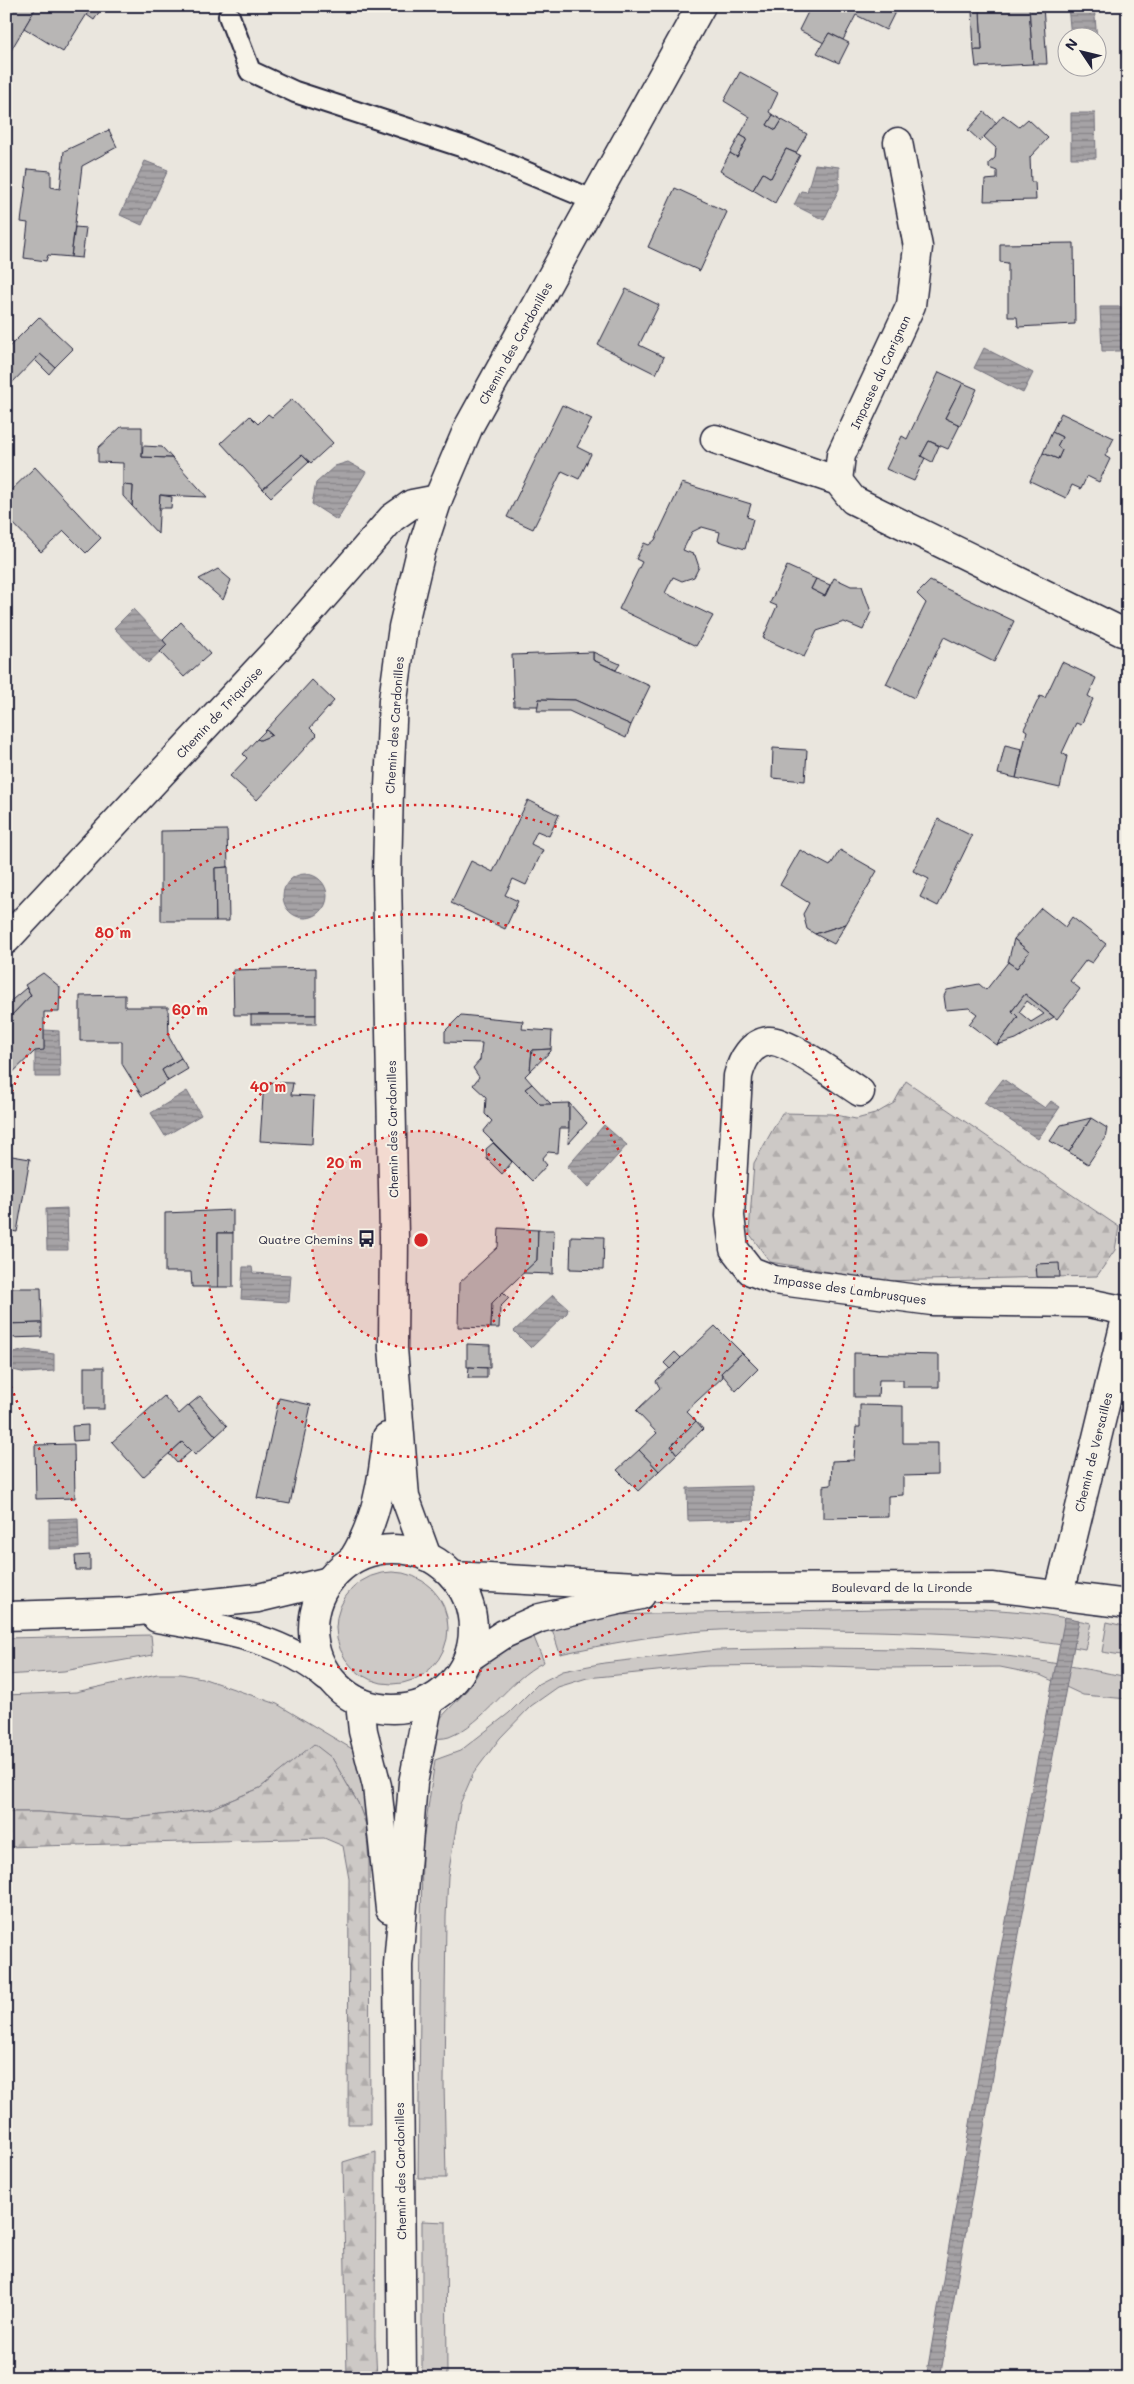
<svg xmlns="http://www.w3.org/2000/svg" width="1134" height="2384" font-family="Mali,sans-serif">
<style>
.grass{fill:#cdc9c6;stroke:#787680}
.forest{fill:url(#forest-firs);stroke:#787680}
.water{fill:url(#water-rules);stroke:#716f7b}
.building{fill:#b8b6b5;stroke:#22223b;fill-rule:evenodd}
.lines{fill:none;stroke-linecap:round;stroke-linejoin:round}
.service-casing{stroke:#22223b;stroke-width:24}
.minor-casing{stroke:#22223b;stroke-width:31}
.tertiary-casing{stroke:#22223b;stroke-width:31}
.service{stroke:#f7f3e8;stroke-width:20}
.minor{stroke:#f7f3e8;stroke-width:28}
.tertiary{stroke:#f7f3e8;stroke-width:28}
.ring{fill:none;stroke:#d62828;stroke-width:2.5;stroke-dasharray:2.5 5}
.labels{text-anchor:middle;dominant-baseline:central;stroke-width:4;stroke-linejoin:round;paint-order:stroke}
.street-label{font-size:12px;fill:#22223b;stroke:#f7f3e8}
.poi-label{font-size:12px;fill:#22223b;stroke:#f7f3e8;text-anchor:end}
.centre{fill:#d62828;stroke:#f7f3e8;stroke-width:2.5}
.ring-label{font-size:15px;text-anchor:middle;font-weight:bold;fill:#d62828;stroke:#f7f3e8;stroke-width:4;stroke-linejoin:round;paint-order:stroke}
</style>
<defs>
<pattern id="forest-firs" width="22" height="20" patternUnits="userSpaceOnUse" patternTransform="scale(1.25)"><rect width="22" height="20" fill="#cdc9c6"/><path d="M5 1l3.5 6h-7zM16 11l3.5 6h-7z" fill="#b0acab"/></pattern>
<pattern id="water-rules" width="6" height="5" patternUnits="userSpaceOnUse" patternTransform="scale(1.25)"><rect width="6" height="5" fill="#a6a3a6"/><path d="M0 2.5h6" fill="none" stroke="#878488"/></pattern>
</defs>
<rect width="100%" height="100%" fill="#eae6de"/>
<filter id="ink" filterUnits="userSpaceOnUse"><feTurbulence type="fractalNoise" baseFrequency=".02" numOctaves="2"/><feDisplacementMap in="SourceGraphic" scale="10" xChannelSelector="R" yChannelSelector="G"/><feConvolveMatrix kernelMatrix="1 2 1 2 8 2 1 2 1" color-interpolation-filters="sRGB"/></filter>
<g filter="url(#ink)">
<g class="grass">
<circle cx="392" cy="1628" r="56"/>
<path d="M924 1608C983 1608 1033 1610 1091 1623L1085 1649C1016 1636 948 1633 877 1631 819 1630 760 1627 702 1631 654 1635 607 1644 560 1654L552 1629 607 1615Z"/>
<path d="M1107 1622 1128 1627V1656L1102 1652Z"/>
<path d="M151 1635 153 1655 64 1671 6 1675V1638Z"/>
<path d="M533 1635 544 1662C507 1680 487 1722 449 1737 443 1739 436 1738 430 1739L433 1726 467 1690 486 1662 499 1652Z"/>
<path d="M821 1648C877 1649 933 1648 989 1654 1036 1659 1081 1668 1128 1677V1699L1083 1695 1040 1675 1000 1667 888 1668 799 1665 707 1666 587 1678 558 1687 531 1706 500 1738 473 1774 460 1804 448 1876 446 1917 444 2083 446 2178H418L422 1849 435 1760 460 1751 509 1713 538 1684 563 1671 604 1663 717 1650Z"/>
<path d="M157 1674H181L202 1678 277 1704 354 1750 364 1796 366 1825 358 1803 332 1758 314 1745 260 1788 210 1809 127 1819 39 1812H6V1695L76 1692Z"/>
<path d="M422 2221 446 2222 447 2378H422Z"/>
</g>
<g class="forest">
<path d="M906 1081 1119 1227 1115 1250 1097 1276 882 1281 770 1262 749 1233 754 1163 782 1113 831 1114 856 1119 875 1114 894 1103Z"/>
<path d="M314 1744 332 1758 358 1803 366 1825 369 1862 370 2124H348L349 1879 343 1846 324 1838 6 1847V1812H39L127 1819 210 1809 260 1788Z"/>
<path d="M376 2152 375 2337 377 2378H347L343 2162Z"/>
</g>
<g class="water">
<path d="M1068 6H1094L1097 40 1096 38 1071 37Z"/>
<path d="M1071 113H1095L1096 158H1071Z"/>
<path d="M145 161 168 170 142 225 120 215Z"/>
<path d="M815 164 839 167V189L824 220 794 205 801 191 807 192Z"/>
<path d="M1100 307H1122L1124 351H1102Z"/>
<path d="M984 348 1033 373 1023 393 974 368Z"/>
<path d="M348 462 366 472 337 520 312 504 316 483 335 466Z"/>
<path d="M133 609 167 645 148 663 114 628Z"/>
<circle cx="305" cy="896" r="22"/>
<path d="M44 1030 59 1031 60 1077H35V1051L44 1049Z"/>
<path d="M1003 1079 1045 1108 1051 1101 1060 1107 1038 1139 984 1103Z"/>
<path d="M187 1091 201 1115 165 1136 151 1113Z"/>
<path d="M604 1125 627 1145 589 1187 567 1167Z"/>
<path d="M67 1208 68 1250H47L46 1209Z"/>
<path d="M243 1267H252L253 1273 291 1275 289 1302 241 1299Z"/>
<path d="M553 1295 568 1308 567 1313 531 1348 514 1331Z"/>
<path d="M26 1350 54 1354V1371L26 1373 9 1369V1354Z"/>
<path d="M752 1486 753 1519 688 1521 687 1488Z"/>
<path d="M78 1518 79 1548 49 1549V1519Z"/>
<path d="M1065 1617 1079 1620 1007 1997 940 2378H926L999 1957Z"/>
</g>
<g class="building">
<path d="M6 6H37L7 57H6Z"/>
<path d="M37 6H92L63 52 24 28Z"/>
<path d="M92 6H103L94 20 87 15Z"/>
<path d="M811 6H898L886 30 856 15 843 40 829 33 824 43 799 30Z"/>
<path d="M971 6H1029L1033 64 976 67 974 50H982L980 11H972Z"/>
<path d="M1029 6H1043L1047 64H1033Z"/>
<path d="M972 11H980L982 50H974Z"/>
<path d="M829 33 849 43 839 63 817 53Z"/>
<path d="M740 72 778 93 769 112 773 115 767 125 776 130 782 120 807 134 796 153 786 149 771 178 763 173 753 190 720 171 730 153 737 157 747 139 740 135 750 117 724 101Z"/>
<path d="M984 112 997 123 980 141 968 130Z"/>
<path d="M773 115 782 120 776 130 767 125Z"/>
<path d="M1003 115 1019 127 1028 119 1048 138 1030 157 1031 182H1035L1036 200 984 201 985 180 997 179V171L989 168V163L995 158 996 148 984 137Z"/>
<path d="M109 130 117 147 82 166 71 257 48 255 46 261 24 258 28 223 21 222 28 169 51 171V187L60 189 64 151Z"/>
<path d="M740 135 747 139 737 157 730 153Z"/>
<path d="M786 149 800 155 775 203 753 190 763 173 771 178Z"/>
<path d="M675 188 727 212 700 271 648 247Z"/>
<path d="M75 227 86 228 82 258 71 257Z"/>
<path d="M1074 243 1075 324 1018 327 1017 317H1008V263L1000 262V244Z"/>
<path d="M626 289 659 305 639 345 664 357 656 374 598 345Z"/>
<path d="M39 317 73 349 55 367 40 354 9 386 6 383V350Z"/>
<path d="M40 354 55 367 49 374 35 360Z"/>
<path d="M939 372 963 383 945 418 960 425 948 449 929 441 921 456 925 458 914 481 886 469 902 436 907 439Z"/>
<path d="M963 383 977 389 960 425 945 418Z"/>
<path d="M292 399 333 443 311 463 302 455 263 489 221 443 250 416 258 424 268 414 272 417Z"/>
<path d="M562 405 592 419 577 447 591 454 579 479 562 471 533 529 507 517Z"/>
<path d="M1061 413 1114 438 1105 456 1110 459 1099 482 1087 476 1081 489 1072 485 1066 498 1030 481 1043 453 1058 459 1062 450 1057 446 1062 437 1052 432Z"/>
<path d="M121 427H142V457L172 458 207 497 160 495 158 534 132 506 133 486 123 485V463L98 462V448Z"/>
<path d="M1052 432 1062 437 1057 446 1062 450 1058 459 1043 453Z"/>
<path d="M929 441 939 446 932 462 921 456Z"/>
<path d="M143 446 162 447 172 458 142 457Z"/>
<path d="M302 455 309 462 271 497 263 489Z"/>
<path d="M35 467 101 538 86 553 64 531 41 552 6 516V495Z"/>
<path d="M682 483 751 504 747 517 753 519 745 549 718 541 720 532 702 527 692 532 683 550 695 555 699 567 694 577 682 581 673 577 665 593 713 616 696 646 619 609 642 562 636 559 644 543 649 545 655 540Z"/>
<path d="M123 485 133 486 132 506 123 496Z"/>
<path d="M160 495 172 497 171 508H159Z"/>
<path d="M787 566 816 579 811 589 825 596 834 578 851 586H862L871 612 863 630 844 622 817 631 804 657 763 638 777 606 770 603Z"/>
<path d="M218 569 231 580 223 600 199 579Z"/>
<path d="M816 579 830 585 825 596 811 589Z"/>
<path d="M930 581 1014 621 994 662 944 637 914 698 886 684 926 603 917 594Z"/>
<path d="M181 622 210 654 184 677 160 652 167 645 163 640Z"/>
<path d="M593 652 620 664 616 670 593 660Z"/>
<path d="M593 652V660L650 686 631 725 575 700 539 699V706H514L512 655Z"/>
<path d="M1062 662 1096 678 1088 696 1093 699 1081 725 1076 723 1062 753 1067 756 1060 788 1016 778 1027 731 1024 729 1040 696 1045 698Z"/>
<path d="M312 680 334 701 310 728 317 735 257 800 230 776 247 758 243 754 257 739 260 740 272 735 266 730Z"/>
<path d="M539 699 575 700 631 725 626 738 569 711H537Z"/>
<path d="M266 730 272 735 260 740 257 739Z"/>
<path d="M1005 745 1022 749 1016 778 998 774Z"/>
<path d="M773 748 807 750 805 781 772 778Z"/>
<path d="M528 800 559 815 549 836 537 831 531 844 543 850 526 885 513 879 505 895 518 901 505 929 451 903 471 861 493 872Z"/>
<path d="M938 819 972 836 938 906 920 897 929 879 913 871Z"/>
<path d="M227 830 228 867 215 868 216 921H161V831Z"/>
<path d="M800 850 830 866 840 850 877 871 846 924 815 934 807 929 803 914 809 903 780 885Z"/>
<path d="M228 867 229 921H216L215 868Z"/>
<path d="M1041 908 1065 927 1072 917 1106 944 1092 963 1086 960 1070 981 1080 989 1057 1019 1025 994 1012 1011 1018 1017 997 1045 969 1024 977 1014 969 1008 946 1010 944 996 947 990 979 984 986 990 1008 962 1017 968 1029 952 1014 939Z"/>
<path d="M846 924 834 944 815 934Z"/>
<path d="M1014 939 1029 952 1017 968 1008 962Z"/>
<path d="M316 968V1015H234L233 970Z"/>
<path d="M43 973 60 987 59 1012H44V1050L35 1051 6 1079V1021L31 995 25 985Z"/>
<path d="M26 988 31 995 8 1019 6 1017V1005Z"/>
<path d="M1025 994 1054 1017 1016 1039 997 1045 1018 1017 1012 1011ZM1027 1001 1044 1014 1031 1022 1019 1012Z"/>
<path d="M125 995V1007H168L169 1037 181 1058 162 1070 168 1081 142 1096 122 1064V1041H80V996Z"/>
<rect x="251" y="1015" width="65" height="9"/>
<path d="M461 1015 523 1021 522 1029 552 1031 551 1049 532 1050 530 1071 525 1076 532 1084 525 1089 540 1104 569 1103V1128H560L558 1153 548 1152 542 1159 547 1165 532 1181 483 1132 492 1121 485 1114 486 1097 473 1085 479 1077 473 1068 480 1060 482 1043 445 1042V1031Z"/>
<path d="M551 1049V1051L530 1071 532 1050Z"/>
<path d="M181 1058 188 1069 168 1081 162 1070Z"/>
<path d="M264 1082 293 1083 291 1095 314 1096 312 1144 260 1141Z"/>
<path d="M532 1084 551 1104H540L525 1089Z"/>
<path d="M569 1103 587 1123 568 1144 569 1128Z"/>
<path d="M1091 1118 1107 1128 1105 1139 1088 1164 1069 1152Z"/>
<path d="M1091 1118 1069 1152 1050 1141 1061 1125Z"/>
<path d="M493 1143 512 1162 502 1174 487 1159 486 1149Z"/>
<path d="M6 1155 30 1159 17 1232 6 1230Z"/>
<path d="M233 1210V1233H218V1287H192L191 1272H165V1213Z"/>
<path d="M499 1228 538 1230 537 1260 492 1303 491 1328 458 1327 459 1283 498 1247Z"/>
<path d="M538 1230H554L553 1274 523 1273 537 1260Z"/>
<rect x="218" y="1233" width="15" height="54"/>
<path d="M571 1236 604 1237 603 1270 570 1269Z"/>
<path d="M1059 1263 1060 1277H1037L1036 1264Z"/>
<path d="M6 1288H41L42 1323 6 1324Z"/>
<path d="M503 1292 509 1298 500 1307 499 1328H491L492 1303Z"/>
<path d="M42 1323V1337L6 1338V1324Z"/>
<path d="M715 1326 742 1353 721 1373 723 1377 686 1411 696 1421 671 1446 677 1454 659 1471 639 1450 657 1433 636 1411 660 1388 656 1381Z"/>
<path d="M467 1344 490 1345V1368L467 1367Z"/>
<path d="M675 1352 681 1358 670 1369 664 1363Z"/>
<path d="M742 1353 758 1369 736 1391 721 1373Z"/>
<path d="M854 1353 939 1355V1387H903V1380H879L878 1397H854Z"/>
<rect x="84" y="1367" width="20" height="42"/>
<path d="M469 1367 487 1368V1378H468Z"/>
<path d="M164 1396 179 1414 189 1405 216 1436 195 1455 182 1442 143 1477 112 1442Z"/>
<path d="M200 1396 227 1426 216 1436 189 1405Z"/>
<path d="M279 1398 311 1405 290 1504 257 1498Z"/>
<path d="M860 1405 903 1406V1443H938V1475L903 1476V1495L888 1496V1517L823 1518V1486L831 1485 832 1461 854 1460 856 1427H860Z"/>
<path d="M696 1421 703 1429 677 1454 671 1446Z"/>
<path d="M88 1425V1440L73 1441 72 1426Z"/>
<path d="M182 1442 191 1451 177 1463 169 1454Z"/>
<path d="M74 1444 75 1498 36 1499 35 1445Z"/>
<path d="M639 1450 659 1471 638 1491 617 1470Z"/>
<path d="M90 1555V1570H76L75 1556Z"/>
</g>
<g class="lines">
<defs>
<path id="service" d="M229 16 250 71 295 92 470 149 595 201"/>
<g id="minor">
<path d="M715 439 838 481 853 500 1122 632 1128 633"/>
<path d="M838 481 841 455 911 305 918 247 898 142"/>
<path d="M6 940 283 643 392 518 412 504 438 499"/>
<path d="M860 1092C843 1081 786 1039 769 1041 751 1043 742 1060 738 1076L730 1216 734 1249 751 1271 774 1280 932 1301 1088 1303 1127 1311"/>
<path d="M427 1557 405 1497 393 1348 394 1237 387 876 389 787 393 700 403 627 421 551 438 499 469 426 701 6"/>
<path d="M353 1559C376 1523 383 1480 387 1437"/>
<path d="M1059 1594 1128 1310"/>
</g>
<g id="tertiary">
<circle cx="393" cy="1629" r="80"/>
<path d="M453 1576 674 1588 992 1587 1128 1604"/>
<path d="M6 1616 129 1612 258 1598 329 1581"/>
<path d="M157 1618C217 1629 280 1636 327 1677"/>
<path d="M468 1658 504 1634 540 1618 641 1595"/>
<path d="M360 1703 363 1731 377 1786 390 1909"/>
<path d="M402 2378 398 1965 413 1783 429 1701"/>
</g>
</defs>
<use href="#service" class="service-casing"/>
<use href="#minor" class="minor-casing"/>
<use href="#tertiary" class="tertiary-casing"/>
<use href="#service" class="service"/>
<use href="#minor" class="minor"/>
<use href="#tertiary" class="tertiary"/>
</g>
</g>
<circle cx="421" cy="1240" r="109" fill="#d62828" fill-opacity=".12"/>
<g class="ring">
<circle cx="421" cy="1240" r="109"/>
<circle cx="421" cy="1240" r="217"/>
<circle cx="421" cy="1240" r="326"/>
<path d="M7 1106A435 435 0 1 1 7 1374"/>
</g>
<defs>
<symbol id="bus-bare" viewBox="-9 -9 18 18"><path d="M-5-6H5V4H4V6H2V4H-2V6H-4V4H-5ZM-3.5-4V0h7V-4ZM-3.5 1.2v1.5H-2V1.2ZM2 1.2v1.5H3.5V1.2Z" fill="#22223b" stroke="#f7f3e8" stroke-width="2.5" paint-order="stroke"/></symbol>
</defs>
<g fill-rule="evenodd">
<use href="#bus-bare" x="354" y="1226" width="25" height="25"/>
</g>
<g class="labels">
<g class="street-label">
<text transform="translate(515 343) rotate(-61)">Chemin des Cardonilles</text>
<text transform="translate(880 372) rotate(-65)">Impasse du Carignan</text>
<text transform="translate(219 712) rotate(-47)">Chemin de Triquoise</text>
<text transform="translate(394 725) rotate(-86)">Chemin des Cardonilles</text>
<text transform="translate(392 1129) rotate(-91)">Chemin des Cardonilles</text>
<text transform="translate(850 1289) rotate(8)">Impasse des Lambrusques</text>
<text transform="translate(1093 1452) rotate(-76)">Chemin de Versailles</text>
<text x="902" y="1587">Boulevard de la Lironde</text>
<text transform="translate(400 2171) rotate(-91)">Chemin des Cardonilles</text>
</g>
<g class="poi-label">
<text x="353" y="1239">Quatre Chemins</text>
</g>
</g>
<circle cx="421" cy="1240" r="8" class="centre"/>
<g class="ring-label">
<text x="113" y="938">80 m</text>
<text x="190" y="1015">60 m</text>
<text x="268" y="1092">40 m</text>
<text x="344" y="1168">20 m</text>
</g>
<rect width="1134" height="2384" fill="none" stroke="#f7f3e8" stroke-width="25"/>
<rect x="12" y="12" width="1109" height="2359" fill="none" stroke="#22223b" stroke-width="2" filter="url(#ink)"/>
<g transform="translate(1082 52) rotate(305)"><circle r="24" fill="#f7f3e8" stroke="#a29fa3"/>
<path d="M0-4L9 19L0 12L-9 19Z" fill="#22223b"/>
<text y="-8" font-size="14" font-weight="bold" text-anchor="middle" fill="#22223b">N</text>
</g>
</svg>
